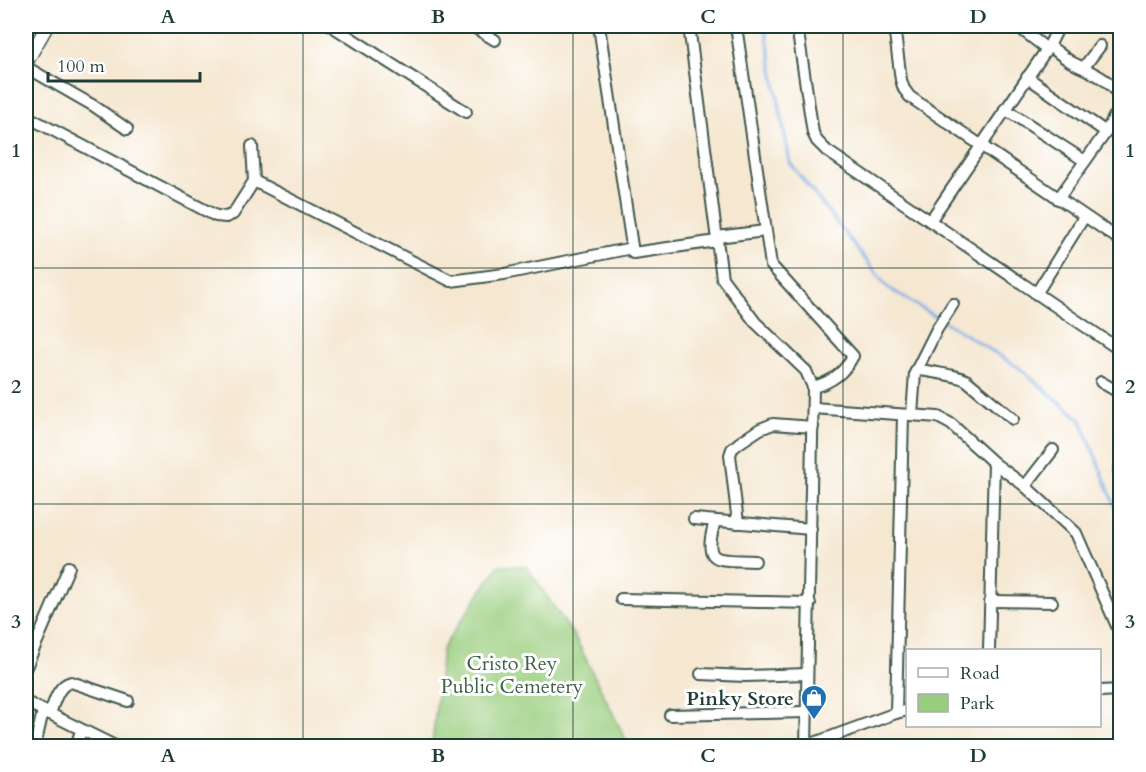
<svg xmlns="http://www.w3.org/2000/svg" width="1146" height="772" font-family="Cardo,serif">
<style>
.green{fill:#99cd7d;stroke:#5c8558;stroke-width:1.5}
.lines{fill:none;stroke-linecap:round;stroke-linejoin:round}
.stream{stroke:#7cabe6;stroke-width:3}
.minor-casing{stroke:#3f564b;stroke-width:14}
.tertiary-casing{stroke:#3f564b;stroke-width:15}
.minor{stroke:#fff;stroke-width:10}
.tertiary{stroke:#fff;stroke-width:12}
.grid{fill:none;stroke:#1f3d34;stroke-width:1.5;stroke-opacity:0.55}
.labels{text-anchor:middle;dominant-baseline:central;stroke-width:6;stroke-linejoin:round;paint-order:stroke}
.park-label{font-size:20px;fill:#3e6146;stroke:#fff}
.poi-label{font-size:20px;font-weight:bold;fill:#1f3d34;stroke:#fff;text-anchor:end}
.neatline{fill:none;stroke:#1f3d34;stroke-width:2}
.grid-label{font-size:20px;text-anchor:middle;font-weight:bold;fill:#1f3d34}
</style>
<rect width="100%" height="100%" fill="#fff"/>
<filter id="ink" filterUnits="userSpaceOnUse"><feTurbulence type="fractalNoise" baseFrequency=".0167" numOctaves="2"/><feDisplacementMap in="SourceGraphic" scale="12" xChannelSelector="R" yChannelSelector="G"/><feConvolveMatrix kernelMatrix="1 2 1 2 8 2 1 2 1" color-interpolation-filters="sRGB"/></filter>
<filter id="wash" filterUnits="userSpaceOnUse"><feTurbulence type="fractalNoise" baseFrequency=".008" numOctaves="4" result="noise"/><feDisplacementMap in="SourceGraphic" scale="24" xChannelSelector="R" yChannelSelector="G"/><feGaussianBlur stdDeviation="1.35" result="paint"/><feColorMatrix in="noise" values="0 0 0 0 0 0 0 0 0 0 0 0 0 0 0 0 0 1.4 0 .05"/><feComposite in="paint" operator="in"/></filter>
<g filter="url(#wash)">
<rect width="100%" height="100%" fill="#f5e7d0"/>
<path class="green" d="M499 565 527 567 576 639 629 746H432L442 649Z"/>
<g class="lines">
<g class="stream">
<path d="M765 26 790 163 887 287 939 319"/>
<path d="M945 322 1018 367 1081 420 1120 518"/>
</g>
</g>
</g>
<g filter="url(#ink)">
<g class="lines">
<defs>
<g id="minor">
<path d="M332 26 466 112"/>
<path d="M472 26 495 40"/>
<path d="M599 26 633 253 717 241"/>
<path d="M689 26 722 278 755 322 806 371 813 387 806 746"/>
<path d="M736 26 771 265 853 356C844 373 832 382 813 387"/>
<path d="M797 26 813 133 817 141 827 151 1120 350"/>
<path d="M894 26 901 80 904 89 910 97 1120 240"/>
<path d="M1017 26 1047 49"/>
<path d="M1049 46C1057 51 1064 58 1073 63 1092 73 1107 77 1120 96"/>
<path d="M26 67 94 106 127 129"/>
<path d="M1084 67 1100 46"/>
<path d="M1027 77 1106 132"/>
<path d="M1005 109 1085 161"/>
<path d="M26 116 216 216 226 217 233 214 254 181 252 146"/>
<path d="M254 181 451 281 504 274 632 248"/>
<path d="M1058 199 1106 132 1114 117 1120 112"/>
<path d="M930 221 1049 46 1059 26"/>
<path d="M717 237 765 231"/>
<path d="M1036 294 1084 217"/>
<path d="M917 369C933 373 953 374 966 380L1013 419"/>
<path d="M1101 382 1120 393"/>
<path d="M813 408 938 417 951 424 994 463 1025 486 1076 533 1120 633"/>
<path d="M912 415 915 373 937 329 953 304"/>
<path d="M1119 471 1120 468"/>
<path d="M1025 486 1053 450"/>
<path d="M694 519 811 529"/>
<path d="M715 521C702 566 717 559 755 561"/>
<path d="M738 523 730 455 732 449 739 443 760 429 773 424 813 427"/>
<path d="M621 599 810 603"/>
<path d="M992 601 1052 602"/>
<path d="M989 650 994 463"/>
<path d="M26 667 69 567"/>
<path d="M701 674 745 676 807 674"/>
<path d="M1100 691 1120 690"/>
<path d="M26 702 115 746"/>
<path d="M896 713 903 415"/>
<path d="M50 714C54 702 58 685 71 682L128 701"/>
<path d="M670 715 806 712"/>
<path d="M35 746 43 711"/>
<path d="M76 746 81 731"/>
<path d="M806 746 896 713 908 710"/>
</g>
<path id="tertiary" d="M26 63 47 26"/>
</defs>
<use href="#minor" class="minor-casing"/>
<use href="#tertiary" class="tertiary-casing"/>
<use href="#minor" class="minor"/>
<use href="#tertiary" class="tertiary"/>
</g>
</g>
<path class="grid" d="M303 26V746M573 26V746M843 26V746M26 268H1120M26 504H1120"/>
<defs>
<symbol id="shop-pin" viewBox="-11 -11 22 30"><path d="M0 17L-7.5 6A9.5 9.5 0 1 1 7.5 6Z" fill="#1f6fb2" stroke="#fff"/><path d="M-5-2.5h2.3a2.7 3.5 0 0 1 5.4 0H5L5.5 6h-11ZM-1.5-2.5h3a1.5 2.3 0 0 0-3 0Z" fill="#fff"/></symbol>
</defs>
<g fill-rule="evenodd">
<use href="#shop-pin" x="799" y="683" width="30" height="40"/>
</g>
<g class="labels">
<g class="park-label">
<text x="512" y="663">Cristo Rey<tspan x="512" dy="23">Public Cemetery</tspan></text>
</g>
<g class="poi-label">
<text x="794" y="698">Pinky Store</text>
</g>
</g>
<rect width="1146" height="772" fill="none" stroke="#fff" stroke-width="66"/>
<rect x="906" y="649" width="195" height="78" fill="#ffffff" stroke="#a5b1ae" stroke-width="1.5"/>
<rect x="918" y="668" width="30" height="9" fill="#ffffff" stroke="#a5b1ae" stroke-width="1.5"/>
<text x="960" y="679" font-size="18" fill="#1f3d34">Road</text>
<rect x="918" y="694" width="30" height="18" fill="#99cd7d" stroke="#a5b1ae" stroke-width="1.5"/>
<text x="960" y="709" font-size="18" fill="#1f3d34">Park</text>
<path d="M48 72v9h152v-9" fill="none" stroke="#1f3d34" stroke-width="3"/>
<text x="57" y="72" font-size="18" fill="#1f3d34" stroke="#ffffff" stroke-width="4.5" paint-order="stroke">100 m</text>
<rect x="33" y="33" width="1080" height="706" class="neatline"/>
<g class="grid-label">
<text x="168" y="23">A</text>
<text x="438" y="23">B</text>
<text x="708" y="23">C</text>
<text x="978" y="23">D</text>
<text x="16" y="157">1</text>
<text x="1130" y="157">1</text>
<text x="16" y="393">2</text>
<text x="1130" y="393">2</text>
<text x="16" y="628">3</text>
<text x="1130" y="628">3</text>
<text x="168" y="762">A</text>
<text x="438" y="762">B</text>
<text x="708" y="762">C</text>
<text x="978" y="762">D</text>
</g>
</svg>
